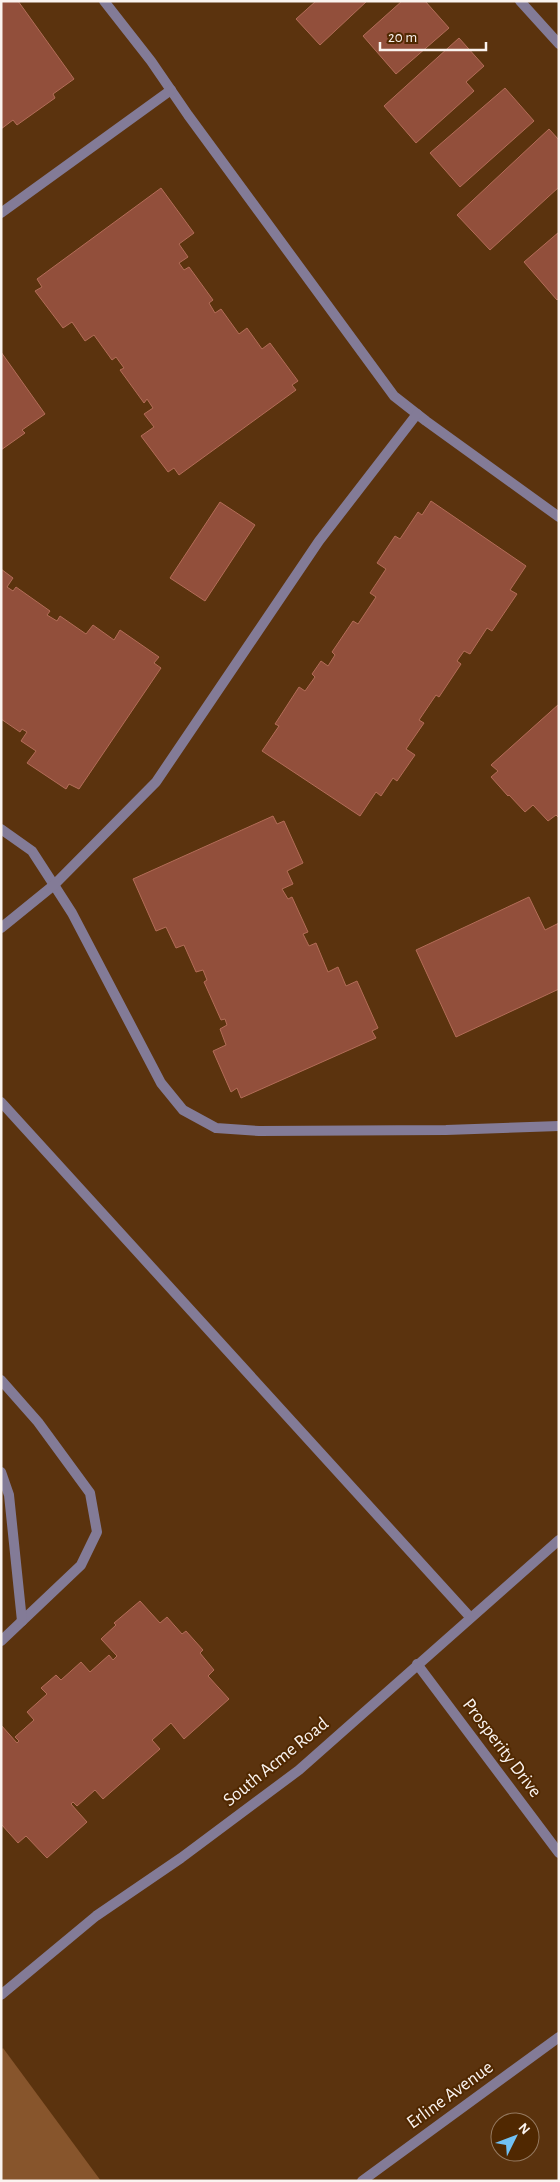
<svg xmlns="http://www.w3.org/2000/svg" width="560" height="2182" font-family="'Alegreya Sans',sans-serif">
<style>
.green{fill:#87552c}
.building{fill:#924f3b;stroke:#b36d58}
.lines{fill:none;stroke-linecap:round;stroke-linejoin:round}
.service{stroke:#837b97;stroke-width:10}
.minor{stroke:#837b97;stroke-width:10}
.tertiary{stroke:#837b97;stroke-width:10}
.labels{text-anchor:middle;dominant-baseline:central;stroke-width:4;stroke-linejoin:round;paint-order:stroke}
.street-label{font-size:19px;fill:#faf3ef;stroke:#502801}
</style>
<rect width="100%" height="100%" fill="#5b330e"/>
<path class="green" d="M3 2048 101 2181H1V2050Z"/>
<g class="building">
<path d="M1 1H18L74 79 53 94 55 98 17 125 13 120 1 129Z"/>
<path d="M316 1H367L320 45 296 19Z"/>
<path d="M402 1H425L449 28 396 74 363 36Z"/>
<path d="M459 38 484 66 466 82 474 91 416 143 384 106Z"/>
<path d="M505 88 534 121 460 187 430 153Z"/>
<path d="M549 129 559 140V187L490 250 457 215Z"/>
<path d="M161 188 194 233 179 244 188 257 179 263 184 270 189 267 213 300 209 303 215 313 221 309 239 334 247 328 262 349 270 343 298 381 292 385 296 390 179 475 174 468 168 472 141 436 154 427 144 414 153 408 147 399 144 403 120 370 124 368 116 357 112 360 94 335 85 341 72 322 63 328 35 291 42 287 37 279Z"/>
<path d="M559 232V298L557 300 524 262Z"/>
<path d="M1 352 45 414 22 430 25 433 1 450Z"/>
<path d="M431 501 526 566 510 590 517 594 492 631 487 628 470 654 464 651 457 661 461 664 439 697 436 695 419 720 424 723 406 749 415 755 397 781 393 778 381 796 376 792 360 816 262 751 279 726 275 724 299 687 305 691 315 677 312 674 321 661 328 666 335 655 332 652 353 621 358 624 376 597 370 593 386 569 377 563 395 536 400 539 418 512 422 515Z"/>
<path d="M220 502 255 525 205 601 170 578Z"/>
<path d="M1 569 13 578 7 587 13 591 16 587 50 611 47 615 57 621 60 616 86 634 93 625 114 640 120 630 159 657 154 663 161 668 79 789 69 784 66 789 27 763 36 751 21 741 27 732 22 729 20 732 1 719Z"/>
<path d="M559 704V818L556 815 548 821 533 805 525 812 509 795 508 796 491 777 498 771 491 765Z"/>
<path d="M273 816 277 824 284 821 303 863 287 871 293 884 282 889 288 899 292 897 308 932 303 934 309 946 316 943 328 972 338 967 346 986 357 981 378 1028 372 1031 376 1038 241 1098 237 1088 231 1092 213 1051 226 1045 220 1029 227 1025 225 1019 221 1020 204 982 207 980 203 970 196 972 184 945 176 948 166 927 156 931 133 879Z"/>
<path d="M529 897 545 930 559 923V989L456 1037 416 950Z"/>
<path d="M140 1601 160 1623 167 1617 182 1634 186 1631 203 1650 200 1653 214 1670 208 1676 229 1699 184 1739 171 1723 152 1740 160 1749 103 1799 95 1790 77 1806 73 1802 71 1804 87 1822 47 1858 26 1836 18 1843 1 1824V1725L17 1743 19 1741 15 1737 34 1720 27 1712 47 1694 41 1688 56 1675 61 1680 81 1662 90 1672 109 1655 113 1660 117 1656 101 1639 116 1625 114 1623Z"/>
</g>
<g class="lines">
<g class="service">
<path d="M104 1 151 61 188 115 394 396 426 421 559 517"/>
<path d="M1 213 171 90"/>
<path d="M1 829 32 851 54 885 72 913 161 1083 183 1110 216 1128 259 1131 446 1130 559 1126"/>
<path d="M1 928 54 885 156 782 319 541 417 414"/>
<path d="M1 1102 470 1617"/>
<path d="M1 1380 38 1422 90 1493 97 1532 81 1565 1 1641"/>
<path d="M1 1472 9 1495 22 1621"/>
</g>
<g class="minor">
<path d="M520 1 559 44"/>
<path d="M417 1664 559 1853"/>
<path d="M362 2181 559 2037"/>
</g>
<path class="tertiary" d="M1 1995 96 1916 181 1858 299 1770 559 1540"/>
</g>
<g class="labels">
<g class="street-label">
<text transform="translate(502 1748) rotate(53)">Prosperity Drive</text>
<text transform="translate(276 1762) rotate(-39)">South Acme Road</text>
<text transform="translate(450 2095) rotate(-36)">Erline Avenue</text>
</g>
</g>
<rect width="560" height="2182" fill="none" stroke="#faf3ef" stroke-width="5"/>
<g transform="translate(515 2137) rotate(48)"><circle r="24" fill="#502801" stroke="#947960"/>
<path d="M0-4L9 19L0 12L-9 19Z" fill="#71c1f4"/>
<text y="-8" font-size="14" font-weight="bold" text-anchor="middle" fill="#faf3ef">N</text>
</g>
<path d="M380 42v8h106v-8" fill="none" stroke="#faf3ef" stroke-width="2.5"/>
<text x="388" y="42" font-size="15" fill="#faf3ef" stroke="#502801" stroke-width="4" paint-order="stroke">20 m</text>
</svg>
